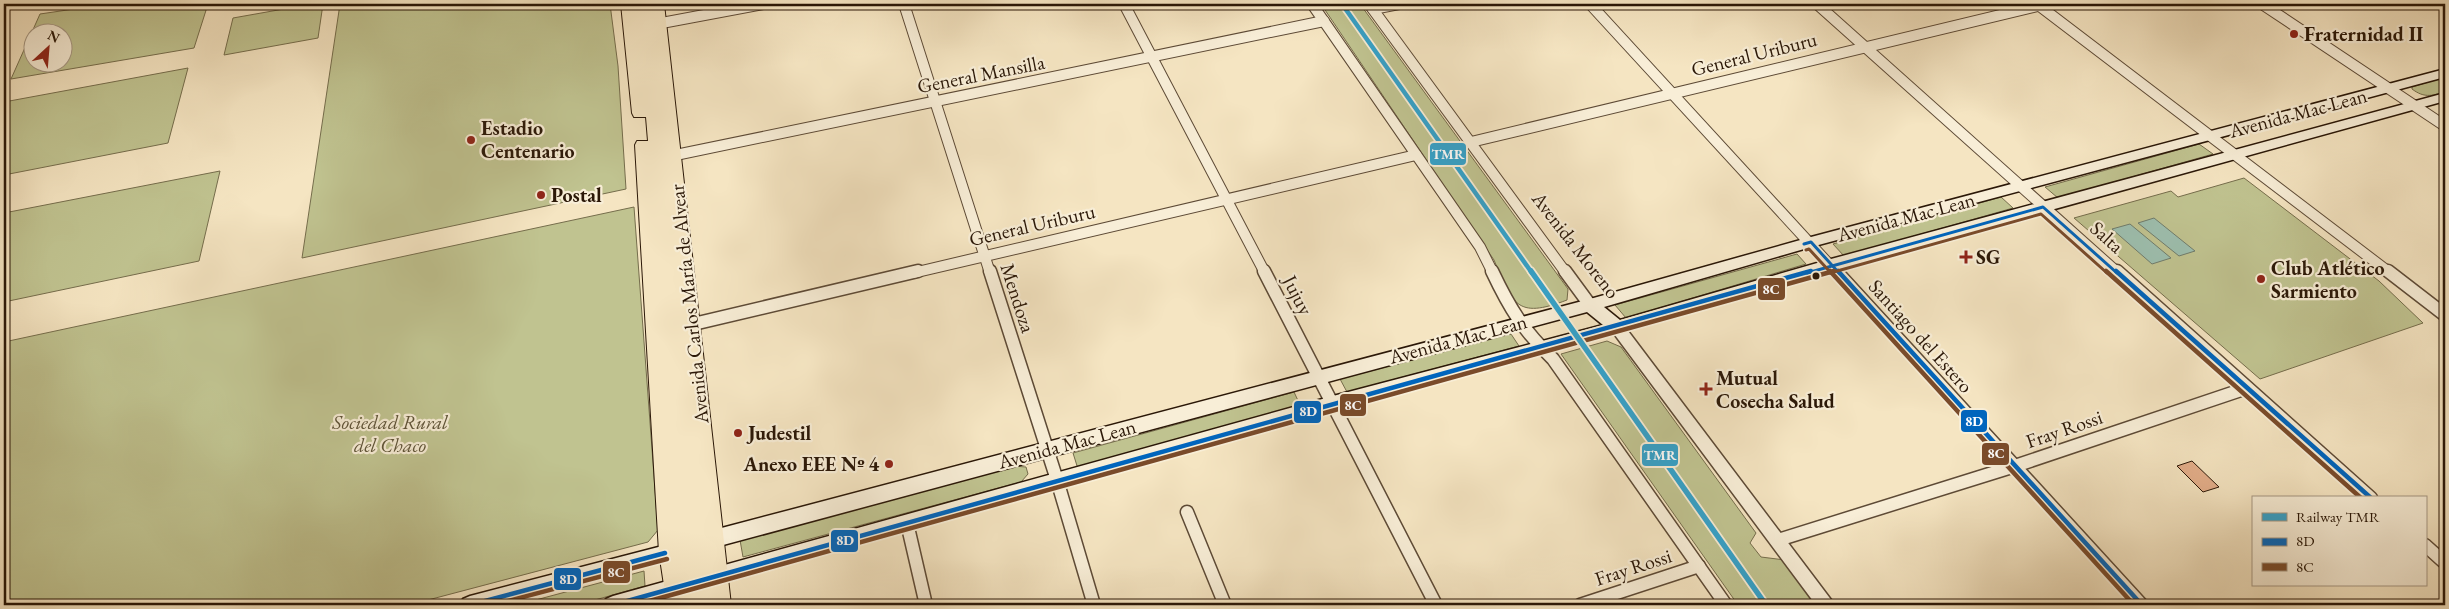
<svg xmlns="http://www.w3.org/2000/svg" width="2449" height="609" font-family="'EB Garamond',serif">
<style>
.green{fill:#c0c390;stroke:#756d4c;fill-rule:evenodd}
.water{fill:#9dbfaf;stroke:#6f7c6c}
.building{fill:#e4af8b;stroke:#2a1707}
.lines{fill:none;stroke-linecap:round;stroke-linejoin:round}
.minor-far1-casing{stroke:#5d4a36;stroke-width:12}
.minor-casing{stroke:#5d4a36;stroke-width:15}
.tertiary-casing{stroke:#5d4a36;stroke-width:3}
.secondary-casing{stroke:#2a1707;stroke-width:3}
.primary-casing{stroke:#2a1707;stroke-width:2}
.minor-far1{stroke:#f8eed7;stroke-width:10}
.minor{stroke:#f8eed7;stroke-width:12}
.tertiary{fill:#f8eed7;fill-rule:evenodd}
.secondary{fill:#f8eed7;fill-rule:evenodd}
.primary{fill:#f5e5c2;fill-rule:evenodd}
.bus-1-far1-casing{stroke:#f8eed7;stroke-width:6}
.bus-1-casing{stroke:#f8eed7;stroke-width:8}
.bus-2-far1-casing{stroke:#f8eed7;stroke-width:6}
.bus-2-casing{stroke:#f8eed7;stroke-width:8}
.bus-1-far1{stroke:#0065bd;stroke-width:3}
.bus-1{stroke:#0065bd;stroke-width:4.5}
.bus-2-far1{stroke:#7a4b2a;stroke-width:3}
.bus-2{stroke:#7a4b2a;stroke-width:4.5}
.rail-1-far1-casing{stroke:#f8eed7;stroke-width:8}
.rail-1-casing{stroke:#f8eed7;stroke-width:9}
.rail-1-far1{stroke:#35a2ca;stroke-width:4.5}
.rail-1{stroke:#35a2ca;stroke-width:5.5}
.poi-dot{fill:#8f2418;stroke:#f8eed7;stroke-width:2}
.bus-dot{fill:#2a1707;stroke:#f8eed7;stroke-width:2}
.labels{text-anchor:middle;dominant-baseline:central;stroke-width:4.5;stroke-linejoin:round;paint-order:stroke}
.poi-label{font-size:20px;font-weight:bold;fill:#2a1707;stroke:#f8eed7;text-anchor:start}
.street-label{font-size:20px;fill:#2a1707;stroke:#f8eed7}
.park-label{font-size:20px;font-style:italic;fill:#5e5337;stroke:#f8eed7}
.line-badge{stroke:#f8eed7;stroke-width:2}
.badge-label{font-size:14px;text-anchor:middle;font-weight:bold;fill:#fff}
</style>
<rect width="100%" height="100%" fill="#f5e5c2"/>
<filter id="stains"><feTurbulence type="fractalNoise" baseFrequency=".004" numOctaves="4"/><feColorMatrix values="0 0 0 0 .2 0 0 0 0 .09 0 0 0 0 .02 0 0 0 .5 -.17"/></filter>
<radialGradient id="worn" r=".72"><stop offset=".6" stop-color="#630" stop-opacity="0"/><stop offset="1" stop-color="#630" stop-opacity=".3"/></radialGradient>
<g class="green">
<path d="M108 4H208L194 48 11 79 40 14ZM32 32H62V62H32Z"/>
<path d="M312 4H323L318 38 224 55 233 18Z"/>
<path d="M340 4H610L618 66 626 189 302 258Z"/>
<path d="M1321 4H1360L1568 289 1567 300C1515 320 1513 303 1494 260Z"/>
<path d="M188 68 168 143 4 175V102Z"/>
<path d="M2445 77V92C2431 96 2424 98 2412 89V87Z"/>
<path d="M2199 144 2213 154 2058 198 2045 187Z"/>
<path d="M220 171 199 261 4 302V213Z"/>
<path d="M2244 178 2379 281 2423 323 2260 379 2074 218 2171 191 2178 197Z"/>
<path d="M2001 197 2013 208 1844 256 1833 244Z"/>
<path d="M634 207 658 530 648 542 409 605H4V342Z"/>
<path d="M1797 254 1806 264 1626 318 1615 305Z"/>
<path d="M1511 334 1519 346 1347 392 1340 379Z"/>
<path d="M1607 341 1621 347 1756 533 1750 543 1761 557 1785 560 1817 605H1738L1561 354Z"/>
<path d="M1294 392 1301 407 1078 469 1073 453Z"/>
<path d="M1013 466 1026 467 1028 474 1021 482 743 557 740 540Z"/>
<path d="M644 571 645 586 577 605H517Z"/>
</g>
<g class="water">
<path d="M2154 218 2195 251 2179 256 2138 223Z"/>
<path d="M2130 224 2171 258 2152 264 2112 229Z"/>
</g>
<path class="building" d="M2192 461 2219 487 2203 492 2177 466Z"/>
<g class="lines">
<defs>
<g id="minor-far1">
<path d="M904 4 990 273"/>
<path d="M1124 4 1265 273"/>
<path d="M1312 4 1480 247 1493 273"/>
<path d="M1369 4 1566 273"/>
<path d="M1590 4 1837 273"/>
<path d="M1817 4 2118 273"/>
<path d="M2037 4 2390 273"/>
<path d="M2262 4 2445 126"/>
<path d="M1373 9 1399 4"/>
<path d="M651 25 763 4"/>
<path d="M1471 142 2046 4"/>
<path d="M666 157 1324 21"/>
<path d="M913 273 1416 155"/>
</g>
<g id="minor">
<path d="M990 271 1057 480 1094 605"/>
<path d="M1264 271 1436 605"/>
<path d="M1492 271C1510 309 1523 330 1553 359L1726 605"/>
<path d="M1565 271 1590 305"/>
<path d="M1836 271 2142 605"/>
<path d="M2117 271 2371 498"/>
<path d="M2388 271 2445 315"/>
<path d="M685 326 918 271"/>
<path d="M1187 512 1225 605"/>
<path d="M907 523 926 605"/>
<path d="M1778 540 2015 466 2247 388"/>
<path d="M2425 545 2445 563"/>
<path d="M1580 605 1699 566"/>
</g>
<path id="tertiary" d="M1617 321 1622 323 1835 605H1816L1612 331 1609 327 1612 323Z"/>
<path id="secondary" d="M2445 69V77L1811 247 1604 307 1620 320 1831 259 2445 93V101L1831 271 1617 333 1333 410 643 605H603L606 599 613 596 1333 396 1603 325 1587 312 501 605H460L463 599 470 596 670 544 714 530 1590 299 1811 237Z"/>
<path id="primary" d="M621 4H635L636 9V4H664L731 605H667L659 552 635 145 637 141H648L646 117H634L632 113Z"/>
</defs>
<use href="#minor-far1" class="minor-far1-casing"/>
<use href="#minor" class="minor-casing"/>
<use href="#tertiary" class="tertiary-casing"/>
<use href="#secondary" class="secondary-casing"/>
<use href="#primary" class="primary-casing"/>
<use href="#minor-far1" class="minor-far1"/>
<use href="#minor" class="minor"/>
<use href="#tertiary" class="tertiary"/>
<use href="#secondary" class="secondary"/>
<use href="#primary" class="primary"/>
<defs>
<g id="bus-1-far1">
<path d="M1804 244 1811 242 1839 273"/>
<path d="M1807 273 2043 207 2117 273"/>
</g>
<g id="bus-1">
<path d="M1838 271 2142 605"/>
<path d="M2116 271 2371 498"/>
<path d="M470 605 665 553"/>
<path d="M613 605 1811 271"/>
</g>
<g id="bus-2-far1">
<path d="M1806 250 1809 249 1831 273"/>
<path d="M1830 273 2041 214 2107 273"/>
</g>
<g id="bus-2">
<path d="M1830 271 2134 605"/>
<path d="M2106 271 2361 498"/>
<path d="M493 605 667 559"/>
<path d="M635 605 1834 271"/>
</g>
</defs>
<use href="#bus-1-far1" class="bus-1-far1-casing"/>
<use href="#bus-1" class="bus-1-casing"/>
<use href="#bus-2-far1" class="bus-2-far1-casing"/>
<use href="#bus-2" class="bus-2-casing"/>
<use href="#bus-1-far1" class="bus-1-far1"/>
<use href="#bus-1" class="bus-1"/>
<use href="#bus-2-far1" class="bus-2-far1"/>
<use href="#bus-2" class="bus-2"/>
<defs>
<path id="rail-1-far1" d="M1342 4 1532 273"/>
<path id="rail-1" d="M1531 271 1766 605"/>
</defs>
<use href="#rail-1-far1" class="rail-1-far1-casing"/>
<use href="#rail-1" class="rail-1-casing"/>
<use href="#rail-1-far1" class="rail-1-far1"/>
<use href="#rail-1" class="rail-1"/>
</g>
<g class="poi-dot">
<circle cx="2294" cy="34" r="5"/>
<circle cx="471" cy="140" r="5"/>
<circle cx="541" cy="195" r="5"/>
<path d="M1963.5 249.5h5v5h5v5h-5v5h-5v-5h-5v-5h5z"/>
<circle cx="2261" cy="279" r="5"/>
<path d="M1703.5 381.5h5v5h5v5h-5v5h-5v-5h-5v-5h5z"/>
<circle cx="738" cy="433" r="5"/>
<circle cx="889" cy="464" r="5"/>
</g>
<circle class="bus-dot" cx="1816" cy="276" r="4.5"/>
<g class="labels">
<g class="poi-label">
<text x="2304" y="34">Fraternidad II</text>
<text x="481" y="128">Estadio<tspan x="481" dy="23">Centenario</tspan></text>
<text x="551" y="195">Postal</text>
<text x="1976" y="257">SG</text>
<text x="2271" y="268">Club Atlético<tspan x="2271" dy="23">Sarmiento</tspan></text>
<text x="1716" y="378">Mutual<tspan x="1716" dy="23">Cosecha Salud</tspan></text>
<text x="748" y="433">Judestil</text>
<text x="879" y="464" text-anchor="end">Anexo EEE Nº 4</text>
</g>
<g class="street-label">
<text transform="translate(1754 54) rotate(-14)">General Uriburu</text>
<text transform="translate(981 74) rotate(-11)">General Mansilla</text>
<text transform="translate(2298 113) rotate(-15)">Avenida Mac Lean</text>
<text transform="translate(1906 217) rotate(-15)">Avenida Mac Lean</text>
<text transform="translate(1032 225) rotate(-13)">General Uriburu</text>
<text transform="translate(2107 237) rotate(42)">Salta</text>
<text transform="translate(1576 245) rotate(52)">Avenida Moreno</text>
<text transform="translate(1298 295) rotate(63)">Jujuy</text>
<text transform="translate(1018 298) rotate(72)">Mendoza</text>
<text transform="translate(689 304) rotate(-96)">Avenida Carlos María de Alvear</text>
<text transform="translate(1921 336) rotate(48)">Santiago del Estero</text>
<text transform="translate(1458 339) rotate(-15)">Avenida Mac Lean</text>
<text transform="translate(2064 429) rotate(-19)">Fray Rossi</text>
<text transform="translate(1067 444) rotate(-15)">Avenida Mac Lean</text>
<text transform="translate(1633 567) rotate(-18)">Fray Rossi</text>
</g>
<g class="park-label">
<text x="390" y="422">Sociedad Rural<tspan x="390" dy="23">del Chaco</tspan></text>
</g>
</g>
<g class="line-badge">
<rect x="1429" y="142" width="38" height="24" rx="5" fill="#35a2ca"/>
<rect x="1757" y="277" width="29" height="24" rx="5" fill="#7a4b2a"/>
<rect x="1339" y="393" width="28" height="24" rx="5" fill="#7a4b2a"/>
<rect x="1293" y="400" width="29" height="24" rx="5" fill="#0065bd"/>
<rect x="1960" y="409" width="28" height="24" rx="5" fill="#0065bd"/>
<rect x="1981" y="442" width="29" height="24" rx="5" fill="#7a4b2a"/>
<rect x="1641" y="443" width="38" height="24" rx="5" fill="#35a2ca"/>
<rect x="830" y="529" width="29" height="24" rx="5" fill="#0065bd"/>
<rect x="602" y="560" width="29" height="24" rx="5" fill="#7a4b2a"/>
<rect x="553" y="567" width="29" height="24" rx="5" fill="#0065bd"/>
</g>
<g class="badge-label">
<text x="1448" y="159">TMR</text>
<text x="1771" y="294">8C</text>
<text x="1353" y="410">8C</text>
<text x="1308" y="416">8D</text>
<text x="1974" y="426">8D</text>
<text x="1996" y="458">8C</text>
<text x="1660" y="460">TMR</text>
<text x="845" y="545">8D</text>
<text x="616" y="577">8C</text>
<text x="568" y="584">8D</text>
</g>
<rect width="2449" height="609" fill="none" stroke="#f5e5c2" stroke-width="20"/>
<rect x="5" y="5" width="2439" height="599" fill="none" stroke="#2a1707" stroke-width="2.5"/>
<rect x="10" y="10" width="2429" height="589" fill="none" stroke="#2a1707"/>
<rect x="2252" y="496" width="175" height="90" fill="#f8eed7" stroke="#a69884"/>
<rect x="2262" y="513" width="25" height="8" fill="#35a2ca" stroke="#a69884"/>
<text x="2296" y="522" font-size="15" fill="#2a1707">Railway TMR</text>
<rect x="2262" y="538" width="25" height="8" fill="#0065bd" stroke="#a69884"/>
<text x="2296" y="546" font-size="15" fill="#2a1707">8D</text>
<rect x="2262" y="563" width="25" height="8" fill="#7a4b2a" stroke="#a69884"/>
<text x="2296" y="572" font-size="15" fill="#2a1707">8C</text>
<g transform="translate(48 48) rotate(26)"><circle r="24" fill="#f8eed7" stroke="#a69884"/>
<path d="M0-4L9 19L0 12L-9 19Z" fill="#8f2418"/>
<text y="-8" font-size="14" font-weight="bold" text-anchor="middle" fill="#2a1707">N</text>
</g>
<rect width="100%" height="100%" filter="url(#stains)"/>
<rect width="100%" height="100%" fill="url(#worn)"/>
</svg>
